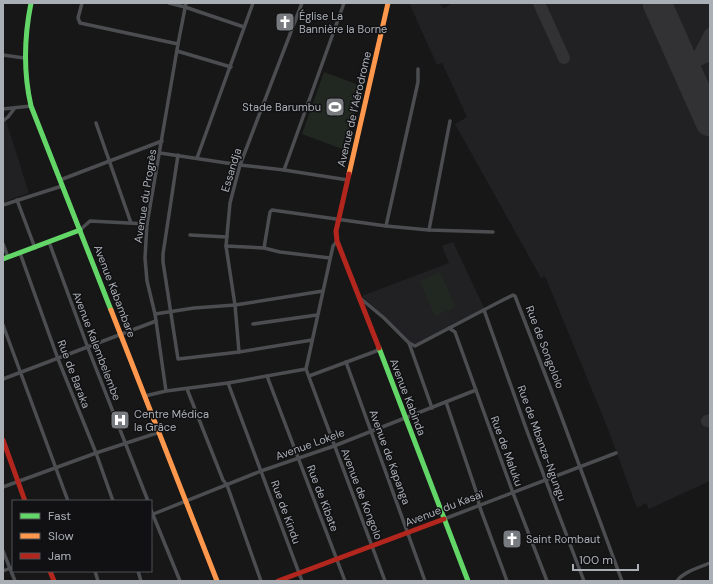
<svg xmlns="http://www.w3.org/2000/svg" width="713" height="584" font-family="'DM Sans',sans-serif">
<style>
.built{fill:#212123}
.garden{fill:#212721}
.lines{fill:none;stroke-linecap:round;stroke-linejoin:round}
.taxiway{stroke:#323234;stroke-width:12}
.runway{stroke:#323234;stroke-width:29}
.street{stroke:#4c4d50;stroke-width:3.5}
.fast{stroke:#63d668;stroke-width:5}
.slow{stroke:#ff974d;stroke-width:5}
.jam{stroke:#b3261e;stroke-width:5}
.labels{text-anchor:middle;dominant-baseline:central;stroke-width:3;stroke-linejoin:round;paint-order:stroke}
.poi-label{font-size:11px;fill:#aaafb6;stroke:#111113;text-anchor:start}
.street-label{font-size:11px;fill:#aaafb6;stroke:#111113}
</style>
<rect width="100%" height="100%" fill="#171717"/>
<g class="built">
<path d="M409 3H439L444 8 452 3H710V481L649 509 646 503 637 508 608 429 545 276 541 278 455 124 467 117 442 63 437 65Z"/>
<path d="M6 121 29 193 3 202V122Z"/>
<path d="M453 242 484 308 417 344 411 343 362 296 449 263 442 246Z"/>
</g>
<g class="garden">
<path d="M324 72 364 87 342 149 302 134Z"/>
<path d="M440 272 456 307 435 316 420 281Z"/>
</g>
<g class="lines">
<g class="taxiway">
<path d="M539 3 564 58"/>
<path d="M696 61 710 34"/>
<path d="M685 66 710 55"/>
<path d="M704 108 710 106"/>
<path d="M707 421 710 420"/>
</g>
<path class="runway" d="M657 3 710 122"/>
<g class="street">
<path d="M82 3 78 18 80 23 178 44"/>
<path d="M169 3 185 7 244 27"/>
<path d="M177 51 231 67"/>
<path d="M3 55 24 58"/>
<path d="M3 109 31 106"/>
<path d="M3 121 8 117 14 109"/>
<path d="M96 123 131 223"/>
<path d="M160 153 240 165 284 170 348 180"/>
<path d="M178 155 163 254V262L178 359 239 352 312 340"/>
<path d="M197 158 253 3"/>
<path d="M284 170 344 3"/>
<path d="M60 180 162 141"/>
<path d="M17 200 35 248"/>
<path d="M3 205 62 186"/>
<path d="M386 226 418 82V69"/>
<path d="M80 230 90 221 147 224"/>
<path d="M429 230 450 121"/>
<path d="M190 235 227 237"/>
<path d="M337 241 333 246 306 369 385 581"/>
<path d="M49 242 88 348 148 501"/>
<path d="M3 244 8 257"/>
<path d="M226 246 264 248 280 252 330 258"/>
<path d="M264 248 270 212 272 210 386 226 429 230 493 232"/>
<path d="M20 253 58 359 96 453 113 501"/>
<path d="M360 298 384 318 409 343 415 346 499 302 513 295 515 296 560 413 622 581"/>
<path d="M484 310 527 431 584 581"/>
<path d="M155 314 194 308 235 305 323 291"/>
<path d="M253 324 317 315"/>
<path d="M3 325 68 501"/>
<path d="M449 328 455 332 513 493 547 581"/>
<path d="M409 343 432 408"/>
<path d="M239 352 235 305 226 246 230 203 240 165 302 3"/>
<path d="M346 362 425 581"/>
<path d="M267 376 345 581"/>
<path d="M309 376 379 350"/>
<path d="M3 379 156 321"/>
<path d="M228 383 302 581"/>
<path d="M187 389 223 480 227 485 261 581"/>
<path d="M166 391 155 314 147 281 145 258 147 224 178 44 186 3"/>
<path d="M145 396 166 391 228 383 306 369"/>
<path d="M446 402 478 497 479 505 507 581"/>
<path d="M3 487 96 453 160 432"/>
<path d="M151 510 180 581"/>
<path d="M151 515 261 471 334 446 476 390"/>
<path d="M444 519 616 453"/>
<path d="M3 551 15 581"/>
<path d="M3 571 13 567"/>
<path d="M95 571 98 581"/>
<path d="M138 571 141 581"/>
<path d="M677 581C683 572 700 567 710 563"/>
</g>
<g class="fast">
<path d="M31 3C24 38 23 71 31 106L111 310"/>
<path d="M3 259 80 230"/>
<path d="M379 348 468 581"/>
</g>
<g class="slow">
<path d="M349 174 388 3"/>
<path d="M111 310 217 581"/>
</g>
<g class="jam">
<path d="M349 174 336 231 337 241 379 348"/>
<path d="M3 440 25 501"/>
<path d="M50 571 54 581"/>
<path d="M278 581 444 519"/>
</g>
</g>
<defs>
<symbol id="church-square" viewBox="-11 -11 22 22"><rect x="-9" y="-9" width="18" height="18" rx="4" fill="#777a7e" stroke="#111113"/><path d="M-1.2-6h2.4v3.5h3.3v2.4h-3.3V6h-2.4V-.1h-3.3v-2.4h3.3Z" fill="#fff"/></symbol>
<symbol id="stadium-square" viewBox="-11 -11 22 22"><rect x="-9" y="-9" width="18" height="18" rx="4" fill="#777a7e" stroke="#111113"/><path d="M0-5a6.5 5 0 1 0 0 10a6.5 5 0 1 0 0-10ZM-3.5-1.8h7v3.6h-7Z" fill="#fff"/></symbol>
<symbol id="hospital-square" viewBox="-11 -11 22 22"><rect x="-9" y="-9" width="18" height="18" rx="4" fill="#777a7e" stroke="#111113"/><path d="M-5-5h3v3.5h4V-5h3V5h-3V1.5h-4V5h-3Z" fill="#fff"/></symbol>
</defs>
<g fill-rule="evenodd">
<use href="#church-square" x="274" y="11" width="22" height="22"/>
<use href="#stadium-square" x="324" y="96" width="22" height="22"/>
<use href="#hospital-square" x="109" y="409" width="22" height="22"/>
<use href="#church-square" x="501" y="528" width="22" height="22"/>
</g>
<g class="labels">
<g class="poi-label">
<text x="299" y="16">Église La<tspan x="299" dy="13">Bannière la Borne</tspan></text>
<text x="321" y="107" text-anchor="end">Stade Barumbu</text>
<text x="134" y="414">Centre Médica<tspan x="134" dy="13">la Grâce</tspan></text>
<text x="526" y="539">Saint Rombaut</text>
</g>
<g class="street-label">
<text transform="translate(354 109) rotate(-77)">Avenue de l’Aérodrome</text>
<text transform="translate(231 170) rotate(-73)">Essandja</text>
<text transform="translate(145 196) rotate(-81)">Avenue du Progrès</text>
<text transform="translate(115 291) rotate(69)">Avenue Kabambare</text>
<text transform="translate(97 346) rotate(69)">Avenue Kalembelembe</text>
<text transform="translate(545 347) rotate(69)">Rue de Songololo</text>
<text transform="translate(74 374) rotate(69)">Rue de Baraka</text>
<text transform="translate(408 397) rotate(69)">Avenue Kabinda</text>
<text transform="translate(542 443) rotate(70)">Rue de Mbanza-Ngungu</text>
<text transform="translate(310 444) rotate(-20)">Avenue Lokele</text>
<text transform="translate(507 451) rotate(70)">Rue de Maluku</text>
<text transform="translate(390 457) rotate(70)">Avenue de Kapanga</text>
<text transform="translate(362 494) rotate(69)">Avenue de Kongolo</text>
<text transform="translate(323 498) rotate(69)">Rue de Kibate</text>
<text transform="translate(444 508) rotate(-21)">Avenue du Kasaï</text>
<text transform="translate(286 512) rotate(70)">Rue de Kindu</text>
</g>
</g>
<rect width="713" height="584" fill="none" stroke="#aaafb6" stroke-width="8"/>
<rect x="12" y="500" width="140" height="72" fill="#111113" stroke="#4e5054"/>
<rect x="20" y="513" width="20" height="6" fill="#63d668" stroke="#4e5054"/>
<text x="48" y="520" font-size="12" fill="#aaafb6">Fast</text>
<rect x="20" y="533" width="20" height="6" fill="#ff974d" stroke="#4e5054"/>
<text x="48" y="540" font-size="12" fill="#aaafb6">Slow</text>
<rect x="20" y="553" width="20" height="6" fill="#b3261e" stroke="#4e5054"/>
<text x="48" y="560" font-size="12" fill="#aaafb6">Jam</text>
<path d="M573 564v6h65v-6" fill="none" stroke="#aaafb6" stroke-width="2"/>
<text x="579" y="564" font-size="12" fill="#aaafb6" stroke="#111113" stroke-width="3" paint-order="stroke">100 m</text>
</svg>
